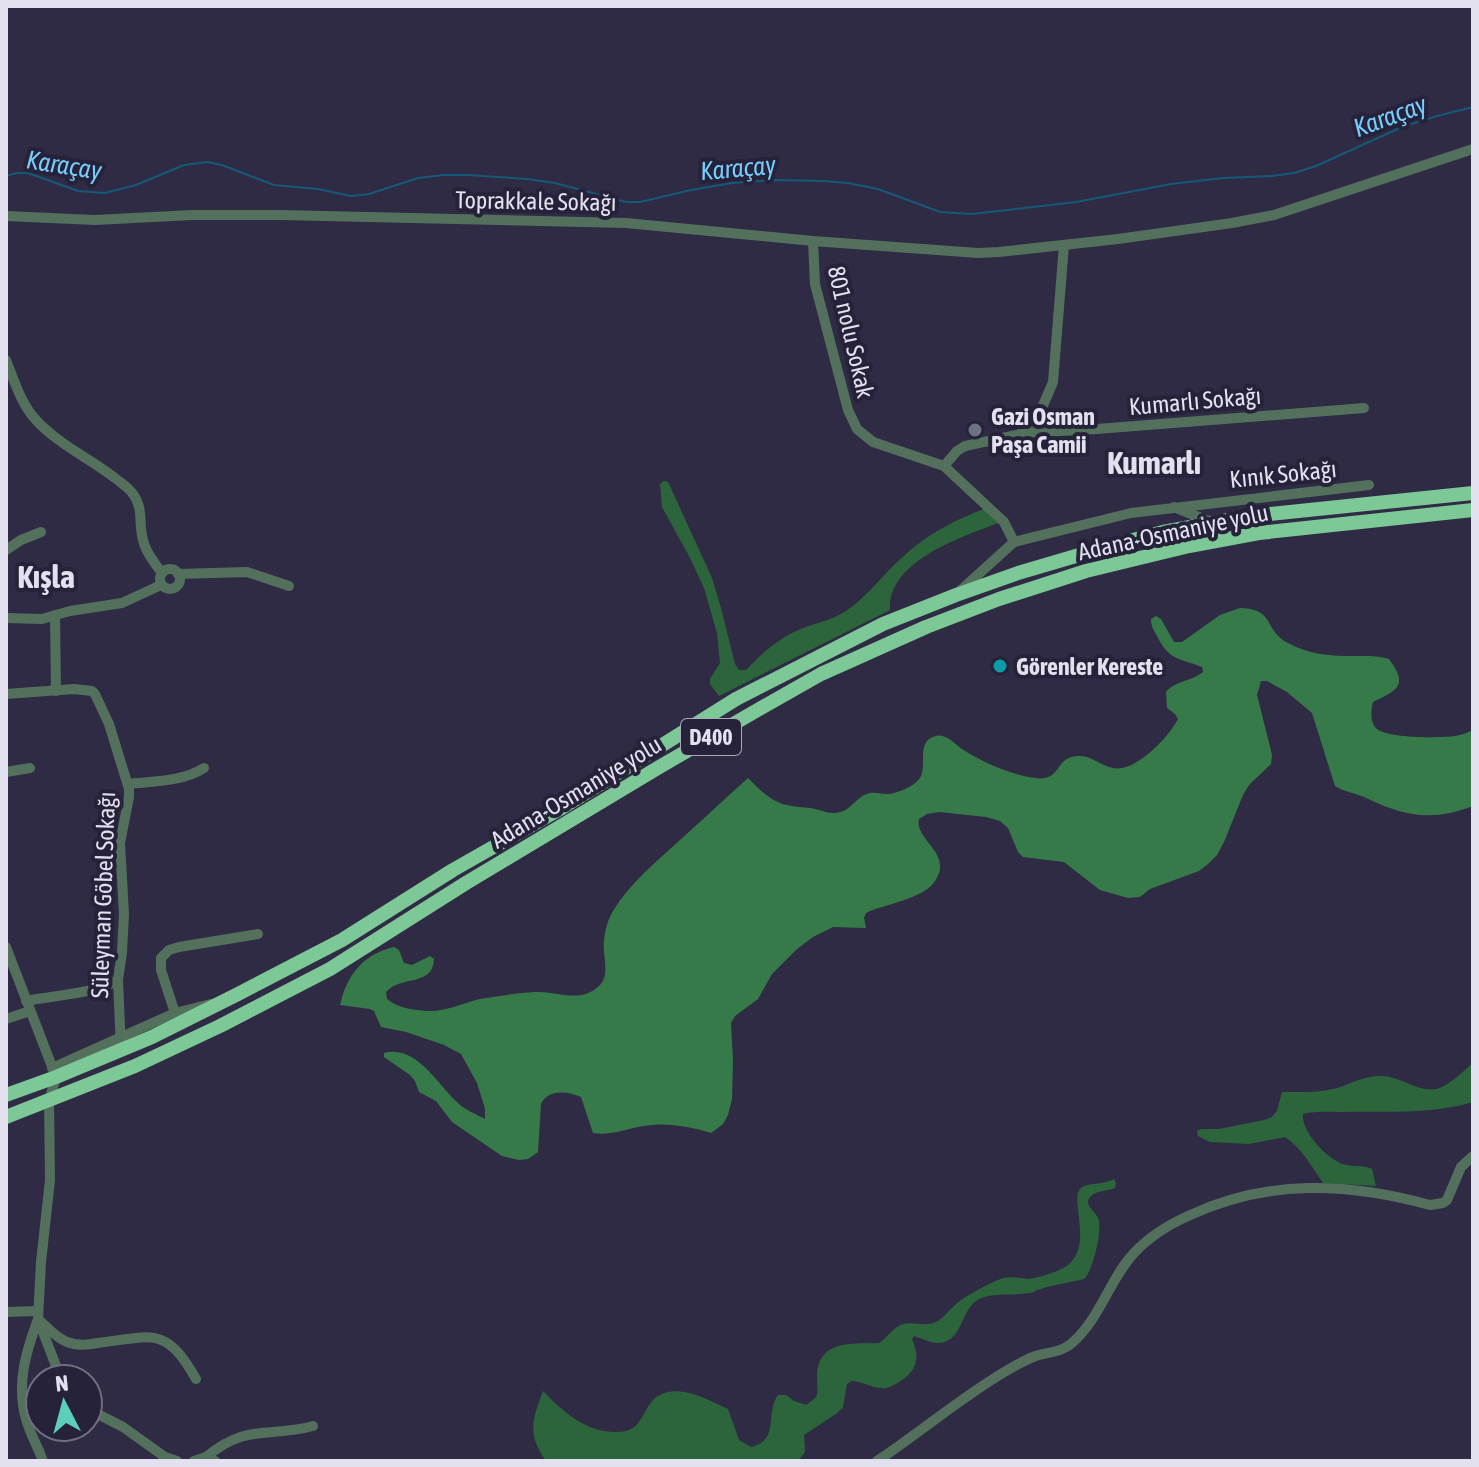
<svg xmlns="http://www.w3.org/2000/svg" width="1479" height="1467" font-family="'Asap Condensed',sans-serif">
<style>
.green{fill:#2c653b}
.forest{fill:#377a49}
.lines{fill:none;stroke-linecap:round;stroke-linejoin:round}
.stream{stroke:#155979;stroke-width:2}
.minor{stroke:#53705c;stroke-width:10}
.highway{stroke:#7dc897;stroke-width:14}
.worship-dot{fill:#6b7280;stroke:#262239;stroke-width:3}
.culture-dot{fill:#0f9aa8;stroke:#262239;stroke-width:3}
.labels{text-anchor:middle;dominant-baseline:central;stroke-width:8;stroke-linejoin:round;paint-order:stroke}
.shield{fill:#262239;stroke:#aaa7b9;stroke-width:2}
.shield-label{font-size:22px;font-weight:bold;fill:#e3e0f0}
.street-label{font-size:24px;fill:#e3e0f0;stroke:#262239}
.poi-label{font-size:24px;font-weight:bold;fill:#e3e0f0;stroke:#262239;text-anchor:start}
.water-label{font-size:26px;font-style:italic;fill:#77cdfd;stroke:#262239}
.district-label{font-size:32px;font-weight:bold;fill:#e3e0f0;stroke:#262239}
</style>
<rect width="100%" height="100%" fill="#302b44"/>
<g class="green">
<path d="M664 481 668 482 712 578 721 608 735 664 739 670H746C764 651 781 636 806 627 820 622 834 619 846 611 865 598 879 580 895 564 924 536 948 523 984 509L998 523C962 537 887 561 890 610L719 696 710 684V679L720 663 717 633 704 588 690 558 662 507 660 484Z"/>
<path d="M1473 1063V1102C1430 1115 1386 1111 1341 1112 1328 1112 1316 1111 1303 1114 1301 1132 1329 1162 1347 1165 1356 1167 1364 1165 1372 1169L1376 1186 1323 1183C1312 1167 1301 1147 1285 1137L1249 1144 1210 1142 1198 1136 1197 1131 1201 1129H1219L1264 1120 1272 1117 1277 1111 1282 1092C1299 1092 1317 1093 1333 1089 1349 1085 1364 1075 1382 1076 1400 1076 1418 1093 1437 1089 1449 1086 1463 1071 1473 1063Z"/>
<path d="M1114 1179 1116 1183 1115 1188C1108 1191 1096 1191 1091 1196 1082 1204 1095 1211 1098 1218 1103 1229 1093 1271 1084 1279 1070 1283 1054 1284 1041 1289 1030 1292 1040 1291 1029 1293 1012 1296 995 1292 979 1299 960 1309 963 1343 938 1343 929 1343 922 1338 914 1336L912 1339C920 1358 918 1370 899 1382 894 1385 888 1389 882 1388 871 1388 862 1381 851 1381L847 1384 843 1407 836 1414 804 1435 805 1452 798 1461H546C527 1434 532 1421 543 1391 563 1412 587 1433 617 1432 625 1432 635 1429 639 1422 648 1409 650 1396 668 1392 688 1388 710 1401 728 1409L739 1440 751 1447C780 1441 765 1412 778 1395H786L794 1401 806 1405C821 1395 817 1395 817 1378 817 1339 852 1344 879 1343 888 1337 892 1328 903 1324 915 1321 926 1328 938 1321 945 1316 950 1309 956 1304 964 1297 994 1280 1004 1278 1012 1276 1020 1278 1028 1279 1036 1279 1063 1270 1068 1265 1093 1244 1070 1202 1080 1189 1087 1182 1104 1185 1114 1179Z"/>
</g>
<path class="forest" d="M1240 608C1276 609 1263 630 1288 643 1308 654 1329 656 1351 656 1364 656 1376 655 1389 659 1409 686 1397 690 1373 702 1371 709 1370 721 1375 727 1383 739 1441 738 1455 736 1462 735 1467 733 1473 730V806C1431 822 1403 816 1364 797 1355 793 1344 792 1335 786L1312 713 1287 692 1267 681H1261L1257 695 1272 755 1271 764 1249 785 1243 795 1224 842 1217 855 1208 864 1199 871 1150 889 1140 897 1128 898 1100 890 1064 862 1023 857 1018 852 1008 828 1000 821 986 817 939 812 927 814 919 819C914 840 954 853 935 881 924 899 884 904 866 913L864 918 866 928 833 927 813 937 797 949 772 974 758 999 735 1016 731 1023 733 1061 732 1099 728 1115 723 1124 711 1133C690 1126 665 1122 643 1126 626 1129 610 1136 593 1133L581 1097C567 1091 548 1089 541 1104L538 1152 528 1159 519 1160 502 1156 452 1122 436 1101 419 1092 415 1081 410 1075 384 1057V1053C416 1044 438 1085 458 1103 465 1110 476 1114 485 1119V1109L477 1083 461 1054 444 1045 406 1032 381 1027 374 1011 370 1009 340 1005C347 975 363 954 394 947L399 950 404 963 412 965 430 956 434 959C433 987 401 975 386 992L387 999C397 1008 414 1010 427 1011 445 1012 463 1003 480 999 498 996 517 993 535 992 558 991 580 1004 599 986 611 975 602 955 604 940 605 930 608 919 613 911 630 883 656 862 680 840 703 819 725 799 748 778 759 789 771 802 787 805 795 807 803 807 811 808 822 810 829 815 840 812 851 810 858 795 870 793 876 792 882 794 888 794 899 793 913 787 920 778 928 765 915 741 936 736 945 733 955 744 962 749 982 762 1011 775 1035 778 1063 782 1054 755 1080 756 1092 756 1101 766 1113 768 1135 773 1169 737 1178 719L1175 714 1167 708 1166 692C1175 681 1192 681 1203 672L1202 667C1180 658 1170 661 1158 638 1154 630 1151 627 1151 619L1156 616 1161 619 1174 642H1182L1220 615Z"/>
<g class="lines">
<path class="stream" d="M6 176 16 173H28L78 191 105 193 136 185 184 165 207 162 222 165 274 185 318 189 351 196 369 194 418 178 443 175H467L527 179 555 183 626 202H640L691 190 732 183 776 180 823 181 848 183 878 189 940 212 972 214 1076 202 1171 184 1223 178 1272 176 1294 173 1316 166 1402 127 1437 116 1473 107"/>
<g class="minor">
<path d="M6 216 95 220 192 215H281L626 223 813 241 978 253 999 252 1118 239 1232 223 1274 215 1473 149"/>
<path d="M813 241 815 284 848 410 857 429 873 442 944 466 1004 522 1014 542 961 590"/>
<path d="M6 360C14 380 21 404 36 420 58 444 89 458 115 478 121 483 128 487 133 494 143 507 139 521 142 535 144 550 153 561 162 573"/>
<path d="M1025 433 1042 408 1053 382 1064 245"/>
<path d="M944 466 957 451 965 446 1025 433 1097 429 1364 408"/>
<path d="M1174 507 1211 522"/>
<path d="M1014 542 1131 513 1369 485"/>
<path d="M6 550 21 540 41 532"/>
<circle cx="170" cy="579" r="10"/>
<path d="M178 574 247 572 289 586"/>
<path d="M55 615 56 691"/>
<path d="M6 618 42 619 70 611 122 603 161 585"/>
<path d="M6 694 74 689 92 691 95 694 109 724 129 789V797L120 843 124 914 122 952 118 980 121 1050"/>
<path d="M6 772 30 768"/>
<path d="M128 784C153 781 182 782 204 768"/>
<path d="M6 947 56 1077 49 1101 50 1180 41 1262 38 1319 61 1379"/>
<path d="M26 1001C50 996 100 993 118 980"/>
<path d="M175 1013 161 970V958L169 950 179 947 258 934"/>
<path d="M6 1019 30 1011"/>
<path d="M52 1068 175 1013 211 1004"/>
<path d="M6 1312 38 1311"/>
<path d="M88 1409 123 1427 165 1457 177 1461"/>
<path d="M206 1457C247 1423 268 1438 313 1426"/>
<path d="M43 1461C38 1447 30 1434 26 1419 16 1384 26 1352 38 1319 47 1327 56 1338 67 1342 77 1346 88 1345 98 1343 153 1336 166 1326 196 1379"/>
<path d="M194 1461 206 1457 215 1461"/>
<path d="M877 1461C921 1432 960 1398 1006 1371 1015 1366 1023 1361 1033 1357 1046 1352 1061 1353 1072 1343 1100 1319 1109 1280 1134 1253 1149 1237 1168 1225 1188 1216 1267 1179 1347 1182 1430 1205L1443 1203 1447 1200 1461 1167 1473 1156"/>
</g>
<g class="highway">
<path d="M6 1095 56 1077 152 1037 238 994 342 940 453 870 560 809 736 699 883 624 956 595 1018 573 1103 548 1163 532 1250 516 1473 493"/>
<path d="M6 1117 135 1066 220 1026 330 969 466 883 661 766 761 708 821 674 926 627 999 599 1086 571 1189 546 1259 533 1473 510"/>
</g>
</g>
<circle class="worship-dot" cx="975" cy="430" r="8"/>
<circle class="culture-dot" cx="1000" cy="666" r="8"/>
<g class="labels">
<rect class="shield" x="681" y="719" width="60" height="36" rx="6"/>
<g class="shield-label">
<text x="711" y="737">D400</text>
</g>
<g class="street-label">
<text transform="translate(536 201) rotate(1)">Toprakkale Sokağı</text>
<text transform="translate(851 332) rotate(77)">801 nolu Sokak</text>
<text transform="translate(1195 401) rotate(-5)">Kumarlı Sokağı</text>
<text transform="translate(1283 474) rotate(-6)">Kınık Sokağı</text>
<text transform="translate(1173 532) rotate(-12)">Adana-Osmaniye yolu</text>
<text transform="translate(576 792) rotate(-31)">Adana-Osmaniye yolu</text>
<text transform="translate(103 895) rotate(-88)">Süleyman Göbel Sokağı</text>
</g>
<g class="poi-label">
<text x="991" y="416">Gazi Osman<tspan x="991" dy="28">Paşa Camii</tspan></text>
<text x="1016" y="666">Görenler Kereste</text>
</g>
<g class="water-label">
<text transform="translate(1390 116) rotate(-20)">Karaçay</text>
<text transform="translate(64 165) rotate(9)">Karaçay</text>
<text transform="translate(738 168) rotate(-5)">Karaçay</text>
</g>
<g class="district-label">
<text x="1154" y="462">Kumarlı</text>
<text x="46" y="576">Kışla</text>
</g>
</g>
<rect width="1479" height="1467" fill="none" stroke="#e3e0f0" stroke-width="16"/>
<g transform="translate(64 1403) rotate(354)"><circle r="38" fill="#262239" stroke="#726e82" stroke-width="2"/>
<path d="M0-6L14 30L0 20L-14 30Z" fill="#5cceba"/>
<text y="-12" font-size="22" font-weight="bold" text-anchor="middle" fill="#e3e0f0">N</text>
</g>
</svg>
